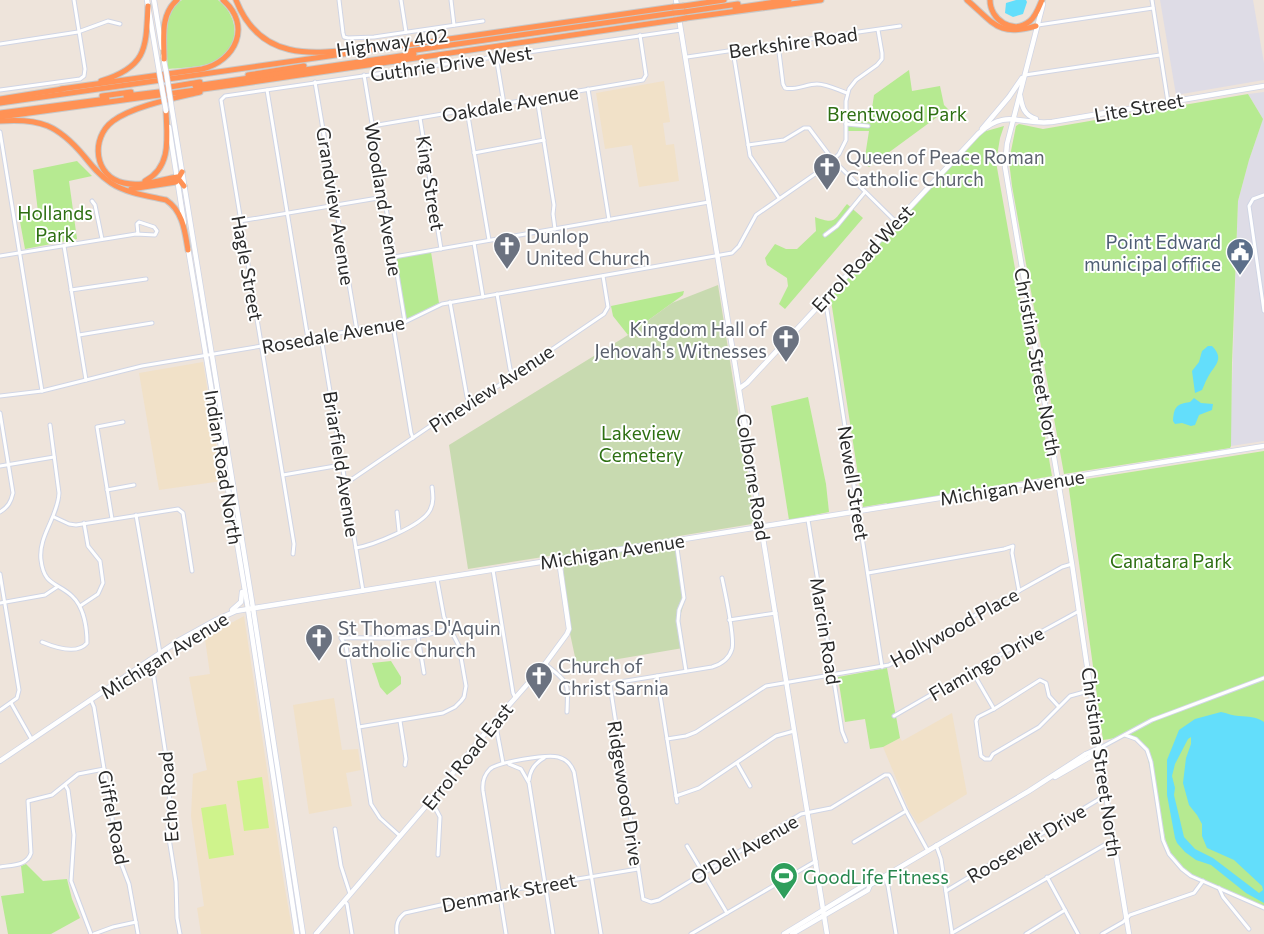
<svg xmlns="http://www.w3.org/2000/svg" width="1264" height="934" font-family="Commissioner,sans-serif">
<style>
.industrial{fill:#dedce6}
.education{fill:#f1e1c8}
.green{fill:#b6ea91}
.cemetery{fill:#c8dab0}
.pitch{fill:#cff38c}
.water{fill:#63defb;fill-rule:evenodd}
.lines{fill:none;stroke-linecap:round;stroke-linejoin:round}
.street-casing{stroke:#d0d5e5;stroke-width:5}
.secondary-casing{stroke:#d0d5e5;stroke-width:6}
.highway-casing{stroke:#c8c8c8;stroke-width:7}
.street{stroke:#fff;stroke-width:3}
.secondary{stroke:#fff;stroke-width:4.5}
.highway{stroke:#ff9255;stroke-width:5}
.secondary-bridge-casing{stroke:#d0d5e5;stroke-width:6;stroke-linecap:butt}
.highway-bridge-casing{stroke:#c8c8c8;stroke-width:7;stroke-linecap:butt}
.secondary-bridge{stroke:#fff;stroke-width:4.5}
.highway-bridge{stroke:#ff9255;stroke-width:5}
.labels{text-anchor:middle;dominant-baseline:central;stroke-width:4;stroke-linejoin:round;paint-order:stroke}
.street-label{font-size:19px;fill:#2a2a2a;stroke:#fff}
.park-label{font-size:19px;fill:#2d6f12;stroke:#fff}
.worship-label{font-size:19px;fill:#5b616d;stroke:#fff;text-anchor:start}
.service-label{font-size:19px;fill:#4e5e75;stroke:#fff;text-anchor:end}
.leisure-label{font-size:19px;fill:#27864d;stroke:#fff;text-anchor:start}
</style>
<rect width="100%" height="100%" fill="#eee4db"/>
<g class="industrial">
<path d="M1160 0H1253L1264 63V80L1176 95Z"/>
<path d="M1264 92V441L1231 446 1230 448 1238 201 1249 160 1263 119 1248 94Z"/>
</g>
<g class="education">
<path d="M664 81 670 122 663 123 666 145 674 144 679 181 639 187 632 145 605 149 596 93Z"/>
<path d="M203 362 222 481 159 490 139 373Z"/>
<path d="M244 616 284 883 293 934H201L197 908 204 906 191 816 193 774 207 770 189 677 210 674 204 632 233 622Z"/>
<path d="M334 698 342 750 358 749 361 770 346 773 352 806 309 814 293 705Z"/>
<path d="M952 713 967 794 918 824 910 812 883 747 900 738 902 741Z"/>
</g>
<g class="green">
<path d="M182 0H218C242 19 240 51 211 63 202 67 179 68 168 69 167 50 161 11 182 0Z"/>
<path d="M909 70 912 91 940 86 944 105 948 109 869 167 864 163 869 131H848V118L870 122 874 95Z"/>
<path d="M1248 94 1263 119 1249 160 1238 201 1232 363 1231 446 1230 448 1064 474 1012 186 1009 161 1016 126 1019 124 1043 129Z"/>
<path d="M1004 126 1000 138 996 162 1052 476 886 505 887 503 863 507 830 294 983 132Z"/>
<path d="M77 161 92 176 69 181 77 239 25 249 19 216 38 212 33 170Z"/>
<path d="M847 204 863 218 785 309 779 304 788 286 787 278 767 265 765 258 775 244 786 249H797L816 231 815 217C836 225 834 220 847 204Z"/>
<path d="M431 252 439 303 406 321 395 258Z"/>
<path d="M684 291 683 295 628 335 613 316 611 306Z"/>
<path d="M808 397 826 484 829 512 789 520 771 406Z"/>
<path d="M1264 451V910L1191 876 1177 864 1167 847 1146 750C1130 733 1125 736 1103 740L1068 482Z"/>
<path d="M391 661 401 677V684L387 695 380 687 372 663Z"/>
<path d="M887 668 900 738 883 747 870 749 865 719 845 722 838 677Z"/>
<path d="M26 864 43 881 67 879 72 899 80 918 51 934H8L1 896 24 893 21 866Z"/>
</g>
<path class="cemetery" d="M718 285 755 520 752 524 673 537 683 590 684 603 679 620 683 648 577 666 569 629 562 554 468 569 449 445 628 335 672 303Z"/>
<g class="pitch">
<path d="M262 777 269 828 244 831 237 781Z"/>
<path d="M226 804 234 855 209 859 201 808Z"/>
</g>
<g class="water">
<path d="M1016 0H1026L1027 2 1023 14 1013 17 1005 13 1006 3Z"/>
<path d="M1208 346H1212C1226 360 1213 366 1207 379 1205 382 1204 386 1202 390L1195 393 1192 371 1199 362 1202 351Z"/>
<path d="M1194 398 1201 403 1213 404 1212 410 1199 415 1195 425 1191 426 1182 423 1175 424 1173 421C1174 406 1177 404 1190 402Z"/>
<path d="M1221 712C1227 713 1233 716 1239 716 1249 717 1255 716 1264 722V903L1246 893 1211 865 1196 860 1185 852 1177 843 1175 838 1167 795V760L1179 730 1195 719ZM1191 737V744L1186 758 1183 783 1189 805 1197 815 1202 824V836L1207 848 1234 860 1262 886 1263 890 1259 893 1213 858 1195 849 1184 837 1174 795 1175 788 1172 776 1175 764 1188 739Z"/>
</g>
<g class="lines">
<defs>
<g id="street">
<path d="M339 0 343 33 344 37 348 38 374 37 483 21"/>
<path d="M401 0 406 32"/>
<path d="M451 0 454 25"/>
<path d="M1152 0 1168 102"/>
<path d="M1038 25 1153 8"/>
<path d="M0 44 78 32 108 21 120 24"/>
<path d="M778 44 783 84 785 88C794 91 807 84 817 84 827 84 838 90 847 93"/>
<path d="M733 51 750 156 779 198"/>
<path d="M496 56 504 104"/>
<path d="M687 57 900 26"/>
<path d="M364 75 405 322"/>
<path d="M1025 75 1160 55"/>
<path d="M315 82 357 331"/>
<path d="M588 89 609 220"/>
<path d="M0 90 80 79 84 76 85 69 74 0"/>
<path d="M267 90 308 339"/>
<path d="M537 98 554 205 553 214 555 229"/>
<path d="M467 110 489 240"/>
<path d="M420 118 441 249"/>
<path d="M846 124 868 126"/>
<path d="M372 126 643 80 646 75 640 35"/>
<path d="M0 132 42 391"/>
<path d="M748 145 784 140 804 128H809L833 160 896 222"/>
<path d="M474 153 544 140"/>
<path d="M1264 195 1253 199 1249 206 1264 311"/>
<path d="M92 201 95 205 102 239"/>
<path d="M240 221 384 197"/>
<path d="M825 235 837 226 865 192"/>
<path d="M474 243 483 297"/>
<path d="M64 246 86 380"/>
<path d="M0 256 136 234 155 235 157 231 154 227 139 222 137 224 138 234"/>
<path d="M394 257 709 202"/>
<path d="M71 290 146 279"/>
<path d="M497 294 510 369 513 375"/>
<path d="M823 300 827 310 882 667"/>
<path d="M450 302 467 397 470 405"/>
<path d="M393 325 411 433 413 438"/>
<path d="M79 335 152 323"/>
<path d="M321 337 363 591"/>
<path d="M0 396 42 391 142 366 405 322 442 304 732 253 739 246 756 215 828 165 839 154 846 140V101L849 89 856 80 877 65 882 59V53L878 30"/>
<path d="M0 413 13 493C11 502 8 507 0 512"/>
<path d="M0 466 54 457"/>
<path d="M283 475 341 465"/>
<path d="M345 484 445 416 470 405 604 314 608 307 603 276"/>
<path d="M107 490 134 485"/>
<path d="M397 512 399 531"/>
<path d="M136 515 160 653"/>
<path d="M54 517 69 524 76 525 178 509 183 513 192 571"/>
<path d="M112 519 97 427 123 422"/>
<path d="M808 520 842 731 846 741"/>
<path d="M676 541 684 598 679 610 678 621 686 671"/>
<path d="M356 548C373 545 422 526 430 510 434 503 433 495 432 487"/>
<path d="M293 554 294 544 221 100 225 96 681 30"/>
<path d="M493 570 513 693 515 697"/>
<path d="M868 573 1004 549 1013 546 1012 553 1019 591"/>
<path d="M0 574 19 690 17 698 0 710"/>
<path d="M722 578C725 592 735 638 732 649 729 659 722 664 712 667L626 681 613 683 610 685 643 899 651 902 659 900 801 814 831 808 885 775H889L891 778 906 811 928 851"/>
<path d="M0 603 45 595 57 587"/>
<path d="M80 606 98 594 103 583 100 561 88 546 84 523"/>
<path d="M729 620 776 613"/>
<path d="M418 637 424 673"/>
<path d="M42 642C54 647 77 655 87 643 87 628 84 607 72 596 57 582 44 586 41 560 38 536 58 517 59 493L50 425"/>
<path d="M149 660 152 665 170 782 168 832 176 882 177 918 180 934"/>
<path d="M545 664C570 684 568 681 567 712"/>
<path d="M972 671 994 709"/>
<path d="M657 676 677 802"/>
<path d="M91 700 94 707 118 855 129 884 138 934"/>
<path d="M11 703 32 740"/>
<path d="M1059 707 1049 696 1046 683 1040 680 994 709 978 717 976 721 981 756 985 759H990L993 754 1039 727 1070 696 1092 690"/>
<path d="M894 716 1017 645 1079 611"/>
<path d="M400 721 406 759 405 765"/>
<path d="M495 721 503 763"/>
<path d="M359 727 443 713 455 707 461 701 464 697 466 686 459 646 444 617 437 579"/>
<path d="M1125 735 1136 739 1147 750 1151 762 1163 840 1169 854 1182 869 1191 876 1264 908"/>
<path d="M667 739 686 736 696 732 766 686 889 665 979 613 1062 567 1072 564"/>
<path d="M1100 748 1152 720 1264 678"/>
<path d="M737 763 750 786"/>
<path d="M509 764 521 769 529 783 553 934"/>
<path d="M529 780C530 770 535 763 544 758"/>
<path d="M65 785 68 790 74 835 71 881 91 934"/>
<path d="M676 796 699 788 776 736 794 731"/>
<path d="M431 800 440 817 438 855"/>
<path d="M335 829 341 866 350 894"/>
<path d="M400 836 380 818 371 804 346 646 341 638C379 636 414 644 450 627"/>
<path d="M854 842 906 811"/>
<path d="M936 845 941 859 952 933"/>
<path d="M687 846 727 913"/>
<path d="M0 867C12 865 27 866 31 853L28 801 52 795 78 774 104 769"/>
<path d="M884 876 888 886 896 934"/>
<path d="M1047 877 1078 934"/>
<path d="M1219 888 1223 897 1249 929"/>
<path d="M946 891 1106 795"/>
<path d="M344 901 347 904 352 934"/>
<path d="M952 933 1113 840"/>
<path d="M94 934 113 927 136 922"/>
<path d="M397 934C396 925 397 919 405 913L499 892 638 869"/>
<path d="M506 934 483 791C482 782 484 775 490 769 498 762 547 754 558 757 566 759 571 764 574 772L601 934"/>
<path d="M691 934 816 861"/>
<path d="M1026 934 1065 910"/>
<path d="M1102 934 1123 922 1130 915 1194 893 1203 881"/>
</g>
<g id="secondary">
<path d="M147 0 159 71"/>
<path d="M154 0 162 48"/>
<path d="M676 0 827 934"/>
<path d="M1043 4 1007 144 1005 167 1072 564 1106 795 1129 934"/>
<path d="M163 56 166 71"/>
<path d="M1020 95C1022 107 1024 115 1036 119"/>
<path d="M172 110 253 608 303 934"/>
<path d="M169 127 184 223"/>
<path d="M982 129 1009 97 1022 78"/>
<path d="M188 248 248 609 297 934"/>
<path d="M740 388 747 383 978 134C1007 107 1021 126 1052 122L1264 86"/>
<path d="M232 610 241 602 242 592"/>
<path d="M0 761 178 641 216 620 236 611 1264 446"/>
<path d="M1055 777 1090 757 1091 754"/>
<path d="M316 934 431 800 495 721 545 664 567 634 569 629 559 560"/>
<path d="M784 934 866 884 870 885 1029 791 1086 754 1100 748"/>
<path d="M792 934 868 890 870 885"/>
</g>
<g id="highway">
<path d="M236 0C261 64 316 54 372 47"/>
<path d="M967 0C994 23 998 37 1036 26"/>
<path d="M990 0C990 20 1013 35 1030 21 1036 16 1039 7 1042 0"/>
<path d="M684 6 724 0"/>
<path d="M735 8 789 0"/>
<path d="M684 12 738 4"/>
<path d="M686 18 821 0"/>
<path d="M409 51 674 13"/>
<path d="M164 59C164 38 160 15 177 0"/>
<path d="M248 75 304 66"/>
<path d="M101 81C147 67 146 48 148 6"/>
<path d="M195 86 414 54"/>
<path d="M164 88 200 82"/>
<path d="M61 89 202 69C236 61 252 25 223 0"/>
<path d="M102 96 131 92"/>
<path d="M126 96 167 91"/>
<path d="M0 99 63 89"/>
<path d="M0 103 673 7"/>
<path d="M0 113 107 99"/>
<path d="M0 117 232 85 675 20"/>
<path d="M0 121C40 118 58 125 84 156 92 166 100 176 111 183 126 193 148 196 166 200 183 211 185 232 188 250"/>
<path d="M145 181C172 167 167 137 166 111"/>
<path d="M184 186 177 177C160 180 141 187 124 183 94 177 90 138 113 121 133 106 175 98 200 92"/>
<path d="M131 189 176 182 182 172"/>
</g>
</defs>
<use href="#street" class="street-casing"/>
<use href="#secondary" class="secondary-casing"/>
<use href="#highway" class="highway-casing"/>
<use href="#street" class="street"/>
<use href="#secondary" class="secondary"/>
<use href="#highway" class="highway"/>
<defs>
<g id="secondary-bridge">
<path d="M159 71 166 111"/>
<path d="M166 71 172 110"/>
</g>
<g id="highway-bridge">
<path d="M673 7 684 6"/>
<path d="M674 13 684 12"/>
<path d="M675 20 686 18"/>
</g>
</defs>
<use href="#secondary-bridge" class="secondary-bridge-casing"/>
<use href="#highway-bridge" class="highway-bridge-casing"/>
<use href="#secondary-bridge" class="secondary-bridge"/>
<use href="#highway-bridge" class="highway-bridge"/>
</g>
<defs>
<symbol id="church-pin" viewBox="-11 -11 22 30"><path d="M0 17L-7.5 6A9.5 9.5 0 1 1 7.5 6Z" fill="#6b7280" stroke="#fff"/><path d="M-1.2-6h2.4v3.5h3.3v2.4h-3.3V6h-2.4V-.1h-3.3v-2.4h3.3Z" fill="#fff"/></symbol>
<symbol id="civic-pin" viewBox="-11 -11 22 30"><path d="M0 17L-7.5 6A9.5 9.5 0 1 1 7.5 6Z" fill="#5c6f8a" stroke="#fff"/><path d="M-.6-6.5H3V-4.5H.6V-3L4-1V1h2V6H-6V1h2V-1L-.6-3ZM-1.2 2.5V6h2.4V2.5Z" fill="#fff"/></symbol>
<symbol id="stadium-pin" viewBox="-11 -11 22 30"><path d="M0 17L-7.5 6A9.5 9.5 0 1 1 7.5 6Z" fill="#2e9e5b" stroke="#fff"/><path d="M0-5a6.5 5 0 1 0 0 10a6.5 5 0 1 0 0-10ZM-3.5-1.8h7v3.6h-7Z" fill="#fff"/></symbol>
</defs>
<g fill-rule="evenodd">
<use href="#church-pin" x="811" y="151" width="32" height="43"/>
<use href="#church-pin" x="491" y="230" width="32" height="43"/>
<use href="#civic-pin" x="1224" y="236" width="32" height="43"/>
<use href="#church-pin" x="770" y="323" width="32" height="43"/>
<use href="#church-pin" x="303" y="622" width="32" height="43"/>
<use href="#church-pin" x="523" y="660" width="32" height="43"/>
<use href="#stadium-pin" x="768" y="860" width="32" height="43"/>
</g>
<g class="labels">
<g class="street-label">
<text transform="translate(392 42) rotate(-8)">Highway 402</text>
<text transform="translate(793 42) rotate(-8)">Berkshire Road</text>
<text transform="translate(451 63) rotate(-8)">Guthrie Drive West</text>
<text transform="translate(510 103) rotate(-10)">Oakdale Avenue</text>
<text transform="translate(1139 107) rotate(-10)">Lite Street</text>
<text transform="translate(431 183) rotate(81)">King Street</text>
<text transform="translate(384 199) rotate(81)">Woodland Avenue</text>
<text transform="translate(336 206) rotate(81)">Grandview Avenue</text>
<text transform="translate(862 258) rotate(-47)">Errol Road West</text>
<text transform="translate(248 268) rotate(80)">Hagle Street</text>
<text transform="translate(333 334) rotate(-10)">Rosedale Avenue</text>
<text transform="translate(1038 362) rotate(80)">Christina Street North</text>
<text transform="translate(491 388) rotate(-33)">Pineview Avenue</text>
<text transform="translate(342 464) rotate(81)">Briarfield Avenue</text>
<text transform="translate(224 467) rotate(81)">Indian Road North</text>
<text transform="translate(754 477) rotate(81)">Colborne Road</text>
<text transform="translate(854 483) rotate(81)">Newell Street</text>
<text transform="translate(1012 487) rotate(-9)">Michigan Avenue</text>
<text transform="translate(612 551) rotate(-9)">Michigan Avenue</text>
<text transform="translate(954 627) rotate(-29)">Hollywood Place</text>
<text transform="translate(826 631) rotate(81)">Marcin Road</text>
<text transform="translate(164 655) rotate(-32)">Michigan Avenue</text>
<text transform="translate(986 663) rotate(-30)">Flamingo Drive</text>
<text transform="translate(467 756) rotate(-51)">Errol Road East</text>
<text transform="translate(1102 762) rotate(82)">Christina Street North</text>
<text transform="translate(626 793) rotate(81)">Ridgewood Drive</text>
<text transform="translate(168 797) rotate(-94)">Echo Road</text>
<text transform="translate(114 817) rotate(79)">Giffel Road</text>
<text transform="translate(1026 843) rotate(-31)">Roosevelt Drive</text>
<text transform="translate(744 849) rotate(-30)">O'Dell Avenue</text>
<text transform="translate(509 892) rotate(-11)">Denmark Street</text>
</g>
<g class="park-label">
<text x="897" y="113">Brentwood Park</text>
<text x="55" y="212">Hollands<tspan x="55" dy="22">Park</tspan></text>
<text x="641" y="432">Lakeview<tspan x="641" dy="22">Cemetery</tspan></text>
<text x="1171" y="560">Canatara Park</text>
</g>
<g class="worship-label">
<text x="846" y="156">Queen of Peace Roman<tspan x="846" dy="22">Catholic Church</tspan></text>
<text x="526" y="235">Dunlop<tspan x="526" dy="22">United Church</tspan></text>
<text x="767" y="328" text-anchor="end">Kingdom Hall of<tspan x="767" dy="22">Jehovah's Witnesses</tspan></text>
<text x="338" y="627">St Thomas D'Aquin<tspan x="338" dy="22">Catholic Church</tspan></text>
<text x="558" y="665">Church of<tspan x="558" dy="22">Christ Sarnia</tspan></text>
</g>
<g class="service-label">
<text x="1221" y="241">Point Edward<tspan x="1221" dy="22">municipal office</tspan></text>
</g>
<g class="leisure-label">
<text x="803" y="876">GoodLife Fitness</text>
</g>
</g>
</svg>
